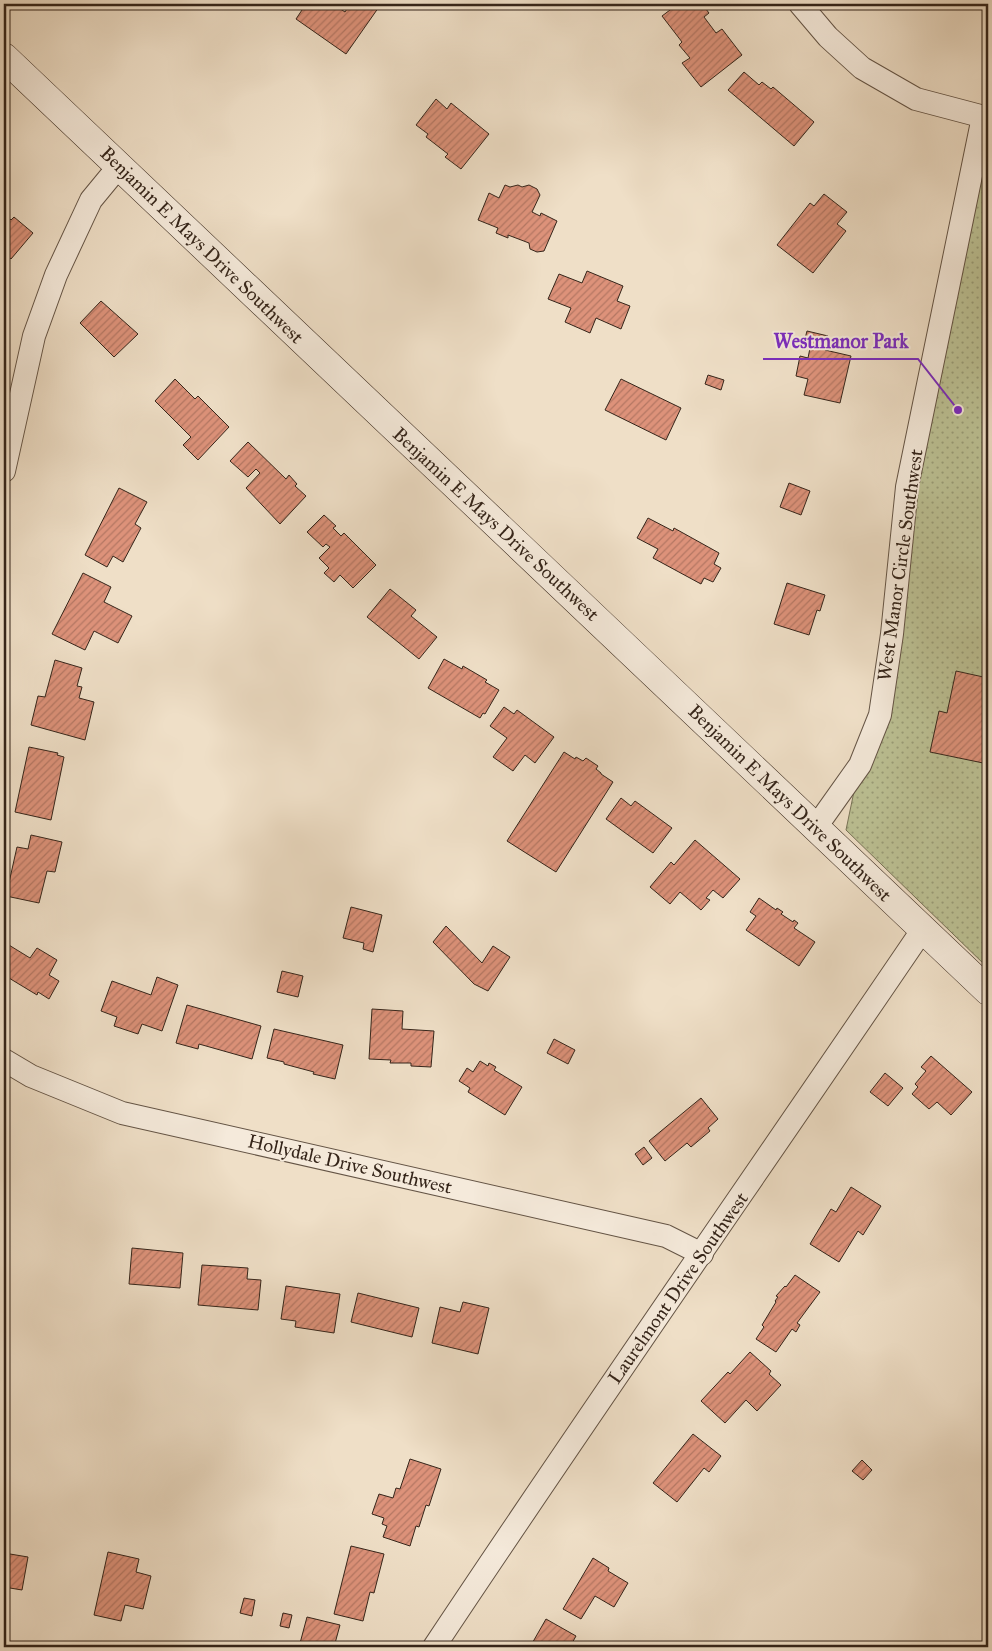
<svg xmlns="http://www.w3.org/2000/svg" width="992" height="1651" font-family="'IM FELL Great Primer',serif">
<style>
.park{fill:url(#park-dots);stroke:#787357}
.building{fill:url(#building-hatch);stroke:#35251a}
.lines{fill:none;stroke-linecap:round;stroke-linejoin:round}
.street-casing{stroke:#645445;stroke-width:24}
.secondary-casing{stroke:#35251a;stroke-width:29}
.street{stroke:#f5eadb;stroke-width:22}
.secondary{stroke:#f5eadb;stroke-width:28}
.labels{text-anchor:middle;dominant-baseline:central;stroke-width:4;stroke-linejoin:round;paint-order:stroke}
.street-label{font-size:19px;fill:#35251a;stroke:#f5eadb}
.leader{fill:none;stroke:#7b2cbf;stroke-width:2}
.callout-dot{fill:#7b2cbf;stroke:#f5eadb;stroke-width:2}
.callout-label{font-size:20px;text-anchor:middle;font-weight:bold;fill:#7b2cbf;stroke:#f5eadb;stroke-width:4;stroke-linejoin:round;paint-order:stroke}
</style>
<defs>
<pattern id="park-dots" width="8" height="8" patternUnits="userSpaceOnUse" patternTransform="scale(1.25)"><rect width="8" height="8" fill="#bcc194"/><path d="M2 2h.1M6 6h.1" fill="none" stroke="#9a9d78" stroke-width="1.8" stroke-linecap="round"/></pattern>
<pattern id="building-hatch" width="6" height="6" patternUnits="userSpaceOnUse" patternTransform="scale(1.25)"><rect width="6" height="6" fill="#dd927a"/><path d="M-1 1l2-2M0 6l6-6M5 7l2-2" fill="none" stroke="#b47763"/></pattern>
</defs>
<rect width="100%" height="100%" fill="#efdfc7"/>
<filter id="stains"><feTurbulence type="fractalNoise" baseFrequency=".004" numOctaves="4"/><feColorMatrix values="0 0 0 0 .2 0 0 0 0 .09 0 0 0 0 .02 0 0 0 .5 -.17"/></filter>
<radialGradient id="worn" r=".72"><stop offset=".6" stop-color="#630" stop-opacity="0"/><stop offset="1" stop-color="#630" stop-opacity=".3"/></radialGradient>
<path class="park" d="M988 146V968L846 830Z"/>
<g class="building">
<path d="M306 4 309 5 333 4 345 12 350 4H381L346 54 296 19Z"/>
<path d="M678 4H702L709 13 704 17 716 33 722 29 742 55 701 87 682 63 690 58 679 45 682 42 662 16Z"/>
<path d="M744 72 759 85 762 82 771 89 773 87 814 122 794 146 728 90Z"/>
<path d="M436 99 447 109 451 103 489 134 461 169 445 157 448 154 426 137 428 134 416 125Z"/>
<path d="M505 185 510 187 518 185 522 187 529 185 537 189 540 195 532 212 540 216 541 213 557 221 544 251 537 252 530 249 529 243 508 235V238L496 233 498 228 478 220 489 193 499 198Z"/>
<path d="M824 194 847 212 837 224 846 231 813 273 777 245 810 203 814 206Z"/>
<path d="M4 213 11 220 14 217 33 233 11 259 4 253Z"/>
<path d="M587 271 623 286 617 301 630 306 621 329 596 318 590 333 565 322 571 308 548 299 559 274 582 283Z"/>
<path d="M101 301 138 334 114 357 80 323Z"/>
<path d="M807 331 828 336 825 350 851 356 840 403 804 395 808 379 796 376 800 356 808 358 810 348 803 346Z"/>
<path d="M708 375 724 380 721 390 705 384Z"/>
<path d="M175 379 195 399 198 396 229 427 198 460 183 445 191 437 155 401Z"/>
<path d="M621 379 681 408 666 440 605 410Z"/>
<path d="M248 442 286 479 289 475 297 484 295 486 306 496 280 524 246 488 260 473 256 469 248 477 230 461Z"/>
<path d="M789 483 810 491 801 515 780 507Z"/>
<path d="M119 488 147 502 135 524 141 528 123 562 113 556 107 567 85 555Z"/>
<path d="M324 515 336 526 333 528 341 536 344 533 376 565 353 588 340 575 334 582 324 573 329 568 319 558 330 547 326 544 323 547 307 532Z"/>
<path d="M648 518 673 531 674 528 719 553 714 564 721 568 713 582 704 578 701 584 653 558 658 549 637 538Z"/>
<path d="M83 573 111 587 104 602 132 616 118 643 94 631 85 650 52 634Z"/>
<path d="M787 583 825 595 820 611 817 610 809 635 774 624Z"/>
<path d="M390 589 416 610 411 616 437 637 419 659 367 617Z"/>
<path d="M444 659 462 669 463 666 487 680 485 682 499 690 485 714 483 713 480 718 428 688Z"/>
<path d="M55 660 82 668 77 686 82 687 79 698 94 702 85 740 31 725 38 696 45 697Z"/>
<path d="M956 671 988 678V764L930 752 939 711 947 713Z"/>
<path d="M504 707 514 714 517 710 554 737 535 763 525 755 513 771 493 757 507 738 490 726Z"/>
<path d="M29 747 58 753 57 755 64 757 51 820 15 812Z"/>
<path d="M564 752 575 759 576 757 583 761 586 758 598 766 596 769 601 773V774L613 782 556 872 507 841Z"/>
<path d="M621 798 631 806 635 801 672 828 653 853 606 819Z"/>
<path d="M31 835 62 842 55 872 47 871 39 903 6 896 17 847 28 849Z"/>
<path d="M695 840 740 879 723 898 713 890 706 898 710 900 701 910 680 892 670 904 650 887 671 862 674 865Z"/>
<path d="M759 898 776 910 777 908 783 912 781 914 793 922 794 920 798 923 794 928 815 942 799 966 746 930 756 916 750 912Z"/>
<path d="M351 907 382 915 373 952 363 949 364 943 343 938Z"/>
<path d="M446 926 482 963 493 946 510 957 488 991 474 984 433 942Z"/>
<path d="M4 942 30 958 37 948 57 960 49 975 59 981 49 999 38 992 37 995 4 975Z"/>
<path d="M282 971 303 976 298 997 277 992Z"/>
<path d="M157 977 178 985 162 1031 142 1024 138 1034 114 1026 117 1017 101 1011 112 981 151 995Z"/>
<path d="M187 1005 261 1026 252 1059 199 1044 198 1049 176 1043Z"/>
<path d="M372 1009 403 1011 402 1029 434 1031 431 1067 411 1066V1063H390L391 1060 369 1059Z"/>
<path d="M274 1029 343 1045 335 1079 313 1074 314 1072 284 1064V1062L267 1058Z"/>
<path d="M554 1039 575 1050 568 1064 547 1053Z"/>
<path d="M931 1056 972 1092 951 1115 937 1102 929 1109 912 1094 918 1087 915 1084 926 1071 921 1067Z"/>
<path d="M480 1061 488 1066 489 1063 496 1067 494 1070 522 1087 505 1115 468 1092 470 1088 459 1081 467 1068 473 1072Z"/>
<path d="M885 1073 903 1088 888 1106 870 1092Z"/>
<path d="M701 1098 718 1119 708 1128 710 1131 691 1147 687 1143 665 1161 649 1141Z"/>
<path d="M644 1147 652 1158 643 1165 635 1154Z"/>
<path d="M851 1187 881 1206 863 1235 858 1231 839 1262 810 1244 831 1209 836 1212Z"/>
<path d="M132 1248 183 1253 180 1288 129 1284Z"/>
<path d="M202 1265 248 1268 247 1279 261 1280 258 1310 198 1305Z"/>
<path d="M795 1275 820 1292 797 1323 800 1325 796 1332 792 1329 776 1352 756 1339 764 1327 762 1325 776 1302 775 1301 778 1297 776 1296 785 1286 786 1287Z"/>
<path d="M286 1286 340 1294 334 1333 295 1327 296 1321 281 1319Z"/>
<path d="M358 1293 419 1308 412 1337 351 1322Z"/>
<path d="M463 1302 489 1308 478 1354 432 1343 440 1307 460 1312Z"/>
<path d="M750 1352 771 1371 769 1374 781 1385 757 1411 746 1400 725 1423 701 1401 728 1372 730 1374Z"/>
<path d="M693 1434 721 1456 709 1472 704 1468 677 1502 653 1483Z"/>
<path d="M410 1459 441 1469 429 1506 426 1505 419 1527 416 1526 410 1546 383 1537 387 1526 382 1524 384 1518 372 1514 379 1494 393 1498 396 1488 400 1489Z"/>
<path d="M862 1460 872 1470 863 1480 852 1471Z"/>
<path d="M351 1546 384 1554 374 1593 370 1592 363 1621 334 1614Z"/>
<path d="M108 1552 139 1559 136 1572 151 1576 143 1609 125 1605 121 1621 94 1615Z"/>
<path d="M4 1553 28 1557 22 1590 4 1587Z"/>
<path d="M593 1558 609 1568 608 1571 628 1583 614 1607 595 1596 581 1619 563 1609Z"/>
<path d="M244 1598 255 1600 252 1616 240 1613Z"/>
<path d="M283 1613 292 1615 289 1628 280 1626Z"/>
<path d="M307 1617 340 1625 334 1647H299Z"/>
<path d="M546 1619 576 1636 571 1645 574 1647H530Z"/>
</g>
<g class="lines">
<defs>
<g id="street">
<path d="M800 4 828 37 862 68 916 99 988 118"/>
<path d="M4 471 34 336 56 275 91 200 119 166"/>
<path d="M816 827 860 765 880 715 892 634 907 487 983 117"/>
<path d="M4 1060 31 1076 122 1113 666 1236 702 1254"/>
<path d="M434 1647C594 1406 760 1169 923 929"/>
</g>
<path id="secondary" d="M4 57 988 991"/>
</defs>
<use href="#street" class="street-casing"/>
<use href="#secondary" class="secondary-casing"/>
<use href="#street" class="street"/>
<use href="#secondary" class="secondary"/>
</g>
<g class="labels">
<g class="street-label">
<text transform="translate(202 245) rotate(44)">Benjamin E Mays Drive Southwest</text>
<text transform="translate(496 524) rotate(43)">Benjamin E Mays Drive Southwest</text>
<text transform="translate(900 565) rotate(-82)">West Manor Circle Southwest</text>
<text transform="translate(790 803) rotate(44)">Benjamin E Mays Drive Southwest</text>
<text transform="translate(350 1164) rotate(13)">Hollydale Drive Southwest</text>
<text transform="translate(678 1288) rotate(-55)">Laurelmont Drive Southwest</text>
</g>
</g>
<path class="leader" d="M958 410L918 359H763"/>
<circle class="callout-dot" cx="958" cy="410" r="5"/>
<g class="callout-label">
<text x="841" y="348">Westmanor Park</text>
</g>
<rect width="992" height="1651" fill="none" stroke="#efdfc7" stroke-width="20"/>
<rect x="5" y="5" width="982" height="1641" fill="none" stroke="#35251a" stroke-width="2.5"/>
<rect x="10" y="10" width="972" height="1631" fill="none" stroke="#35251a"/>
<rect width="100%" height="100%" filter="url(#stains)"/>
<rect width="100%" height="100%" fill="url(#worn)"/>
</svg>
